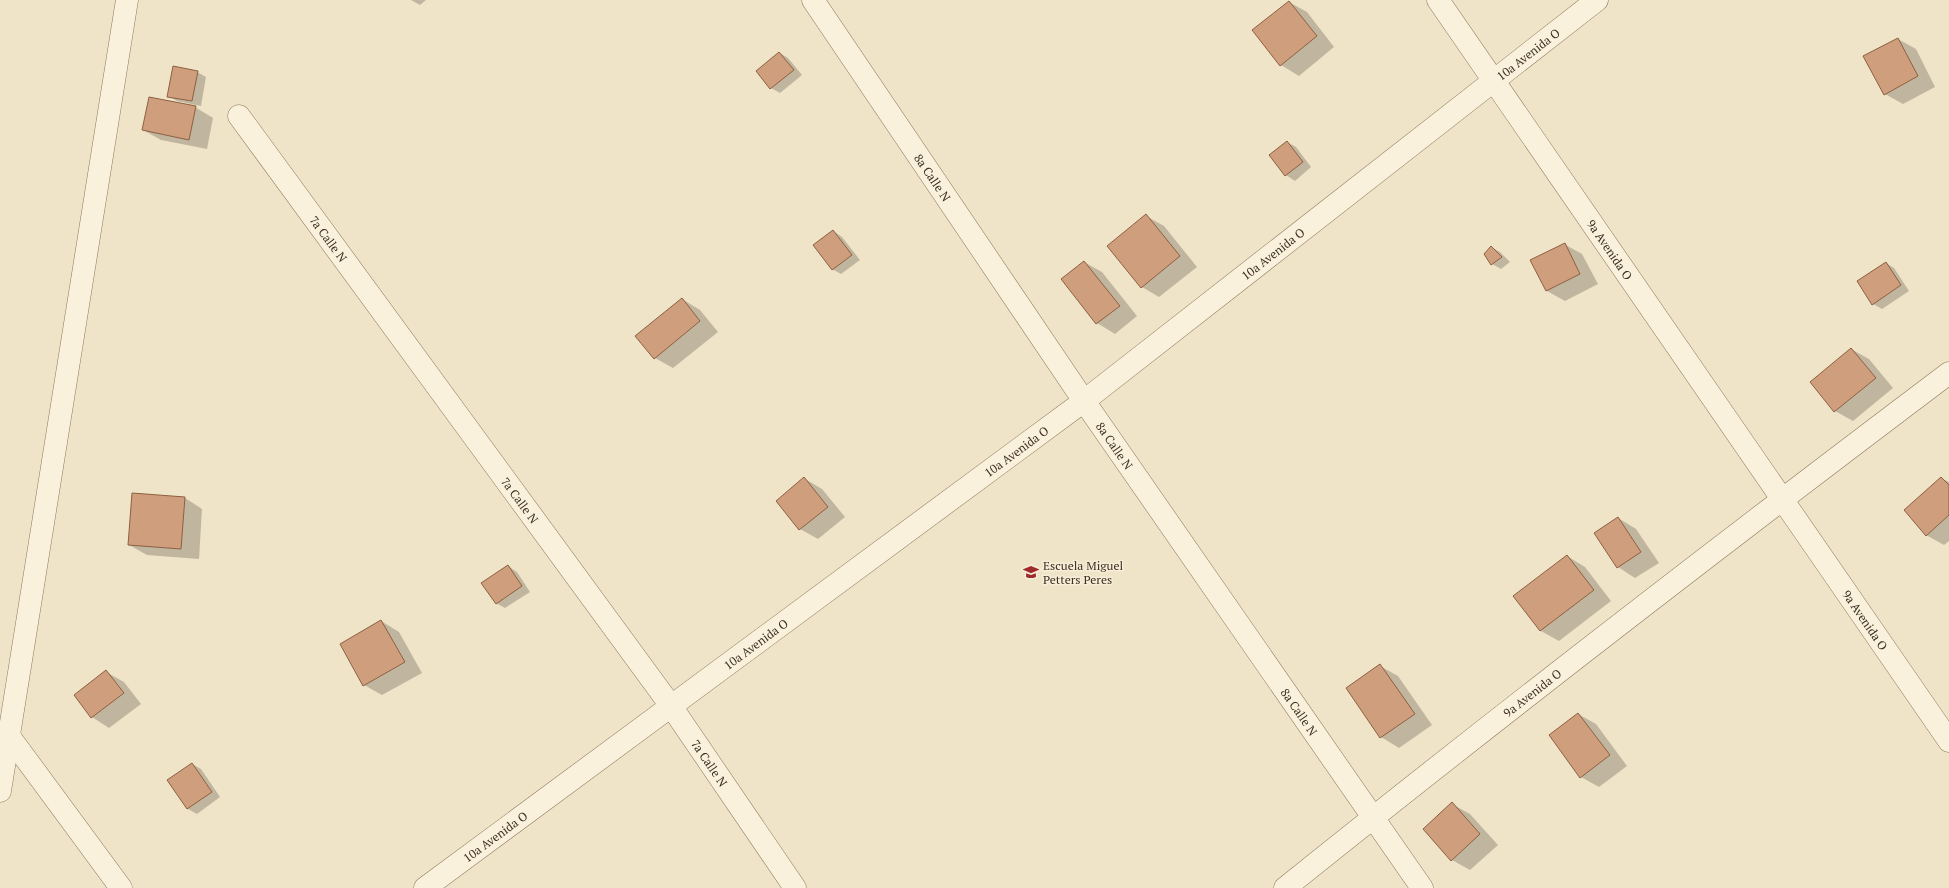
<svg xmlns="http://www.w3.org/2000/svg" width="1949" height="888" font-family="'PT Serif',serif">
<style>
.shadow{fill:#0003}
.building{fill:#cf9f7d;stroke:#8d5f41}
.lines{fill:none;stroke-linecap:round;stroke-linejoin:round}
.minor-casing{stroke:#8d765c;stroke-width:23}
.minor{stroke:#faf1dc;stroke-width:22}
.labels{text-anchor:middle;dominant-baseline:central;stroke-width:3;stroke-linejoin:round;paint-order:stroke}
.street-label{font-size:12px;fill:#3d2e20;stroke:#f7eed8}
.poi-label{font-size:12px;fill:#3d2e20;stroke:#f7eed8;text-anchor:start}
</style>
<rect width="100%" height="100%" fill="#f0e4c8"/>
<g class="shadow">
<path d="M411 0H426L420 5Z"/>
<path d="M1289 2 1307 12 1334 47 1299 76 1281 65 1254 30Z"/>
<path d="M1898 39 1916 49 1935 87 1903 104 1885 94Z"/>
<path d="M780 53 788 58 802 75 780 93 771 88 757 71Z"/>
<path d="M197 72 206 77 201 106 177 101 168 96Z"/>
<path d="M195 107 213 118 207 149 161 140 143 130Z"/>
<path d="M1287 142 1296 147 1311 167 1295 181 1286 175 1270 155Z"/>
<path d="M1146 216 1164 226 1197 267 1159 297 1142 287Z"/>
<path d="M833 231 842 237 860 260 841 274 832 269Z"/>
<path d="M1564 244 1582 254 1598 284 1565 301 1547 291 1532 261Z"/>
<path d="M1491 247 1500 252 1510 262 1501 269 1492 264Z"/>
<path d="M1084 262 1102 272 1137 316 1115 334 1097 323 1062 279Z"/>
<path d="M1886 263 1894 268 1909 291 1882 309 1873 304Z"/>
<path d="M682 299 700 310 718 332 673 368 655 358Z"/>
<path d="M1851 349 1869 359 1893 388 1853 421 1835 411Z"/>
<path d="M1941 478 1949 482V541L1944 545 1926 535Z"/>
<path d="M805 479 822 489 845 517 818 539 800 529Z"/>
<path d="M185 498 202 509 199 559 147 555 129 545Z"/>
<path d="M1618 518 1636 529 1659 563 1635 578 1618 567Z"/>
<path d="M1567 556 1585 567 1611 601 1559 641 1541 631 1515 597Z"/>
<path d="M508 566 517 572 530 592 505 608 496 603Z"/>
<path d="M381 621 399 632 422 673 382 695 364 685Z"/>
<path d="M1380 666 1398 676 1432 725 1399 748 1381 737Z"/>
<path d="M106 672 124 682 141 704 109 728 92 717Z"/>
<path d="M1578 714 1596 724 1627 766 1599 787 1581 777Z"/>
<path d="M192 764 201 769 220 797 197 814 188 809 169 781Z"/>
<path d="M1452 804 1470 814 1498 845 1470 870 1452 860Z"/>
</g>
<g class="building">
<path d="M1289 1 1317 36 1280 66 1252 30Z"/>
<path d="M1898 38 1918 76 1884 95 1863 56Z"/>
<path d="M779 52 794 70 770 89 756 71Z"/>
<path d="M173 66 198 71 192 101 167 97Z"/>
<path d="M149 97 196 106 189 140 142 130Z"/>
<path d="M1287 141 1303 162 1285 176 1269 155Z"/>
<path d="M1146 214 1180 256 1141 288 1107 246Z"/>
<path d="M833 230 852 255 832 270 813 245Z"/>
<path d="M1565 243 1580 274 1546 291 1530 260Z"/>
<path d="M1491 246 1502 257 1491 265 1484 254Z"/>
<path d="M1084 261 1120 306 1096 324 1061 279Z"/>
<path d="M1886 262 1901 285 1872 305 1857 281Z"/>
<path d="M682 298 700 321 654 359 635 336Z"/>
<path d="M1851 348 1876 378 1834 412 1810 382Z"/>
<path d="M804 477 828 507 799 530 776 501Z"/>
<path d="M1941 477 1949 485V515L1926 536 1904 510Z"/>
<path d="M132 493 185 497 181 549 128 545Z"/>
<path d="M1618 517 1641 552 1617 568 1594 533Z"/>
<path d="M1567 555 1594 590 1540 631 1513 596Z"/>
<path d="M508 565 522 586 496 604 481 583Z"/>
<path d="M381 620 405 662 363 686 340 644Z"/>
<path d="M1380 664 1415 714 1380 738 1346 688Z"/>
<path d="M106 670 124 693 91 718 74 695Z"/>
<path d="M1578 713 1610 755 1580 778 1549 735Z"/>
<path d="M192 763 212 792 187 809 167 780Z"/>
<path d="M1452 802 1480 834 1451 861 1423 829Z"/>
</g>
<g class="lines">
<defs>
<g id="minor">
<path id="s1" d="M813 0 1084 401 1422 888"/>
<path id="s2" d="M1438 0 1949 741"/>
<path id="s3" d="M239 116 671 706 795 888"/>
<path d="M9 736 121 888"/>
<path d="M0 791 127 0"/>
<path id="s4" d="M425 888 1084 401 1597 0"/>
<path id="s5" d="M1285 888C1503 713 1725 542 1949 373"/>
</g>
</defs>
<use href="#minor" class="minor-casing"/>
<use href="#minor" class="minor"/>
</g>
<defs>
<symbol id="school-bare" viewBox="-9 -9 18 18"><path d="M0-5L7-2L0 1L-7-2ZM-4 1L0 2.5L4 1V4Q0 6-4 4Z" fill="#9e2a2b" stroke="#f7eed8" stroke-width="2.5" paint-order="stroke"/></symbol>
</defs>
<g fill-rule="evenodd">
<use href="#school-bare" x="1020" y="561" width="22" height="22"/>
</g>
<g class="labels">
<g class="street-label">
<text stroke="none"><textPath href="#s4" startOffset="1383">10a Avenida O</textPath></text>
<text stroke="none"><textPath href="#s1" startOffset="214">8a Calle N</textPath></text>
<text stroke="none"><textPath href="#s3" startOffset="152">7a Calle N</textPath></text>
<text stroke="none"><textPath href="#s2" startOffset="303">9a Avenida O</textPath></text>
<text stroke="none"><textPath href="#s4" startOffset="1059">10a Avenida O</textPath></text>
<text stroke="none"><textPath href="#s1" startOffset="538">8a Calle N</textPath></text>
<text stroke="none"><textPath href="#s4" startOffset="735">10a Avenida O</textPath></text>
<text stroke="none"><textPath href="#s3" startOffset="476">7a Calle N</textPath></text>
<text stroke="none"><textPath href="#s2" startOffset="753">9a Avenida O</textPath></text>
<text stroke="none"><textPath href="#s4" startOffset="411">10a Avenida O</textPath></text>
<text stroke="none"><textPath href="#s5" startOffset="315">9a Avenida O</textPath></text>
<text stroke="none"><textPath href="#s1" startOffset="862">8a Calle N</textPath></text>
<text stroke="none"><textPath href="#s3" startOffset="800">7a Calle N</textPath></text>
<text stroke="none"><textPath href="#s4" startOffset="87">10a Avenida O</textPath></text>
</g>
<g class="poi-label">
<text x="1043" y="565">Escuela Miguel<tspan x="1043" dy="14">Petters Peres</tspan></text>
</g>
</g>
</svg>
